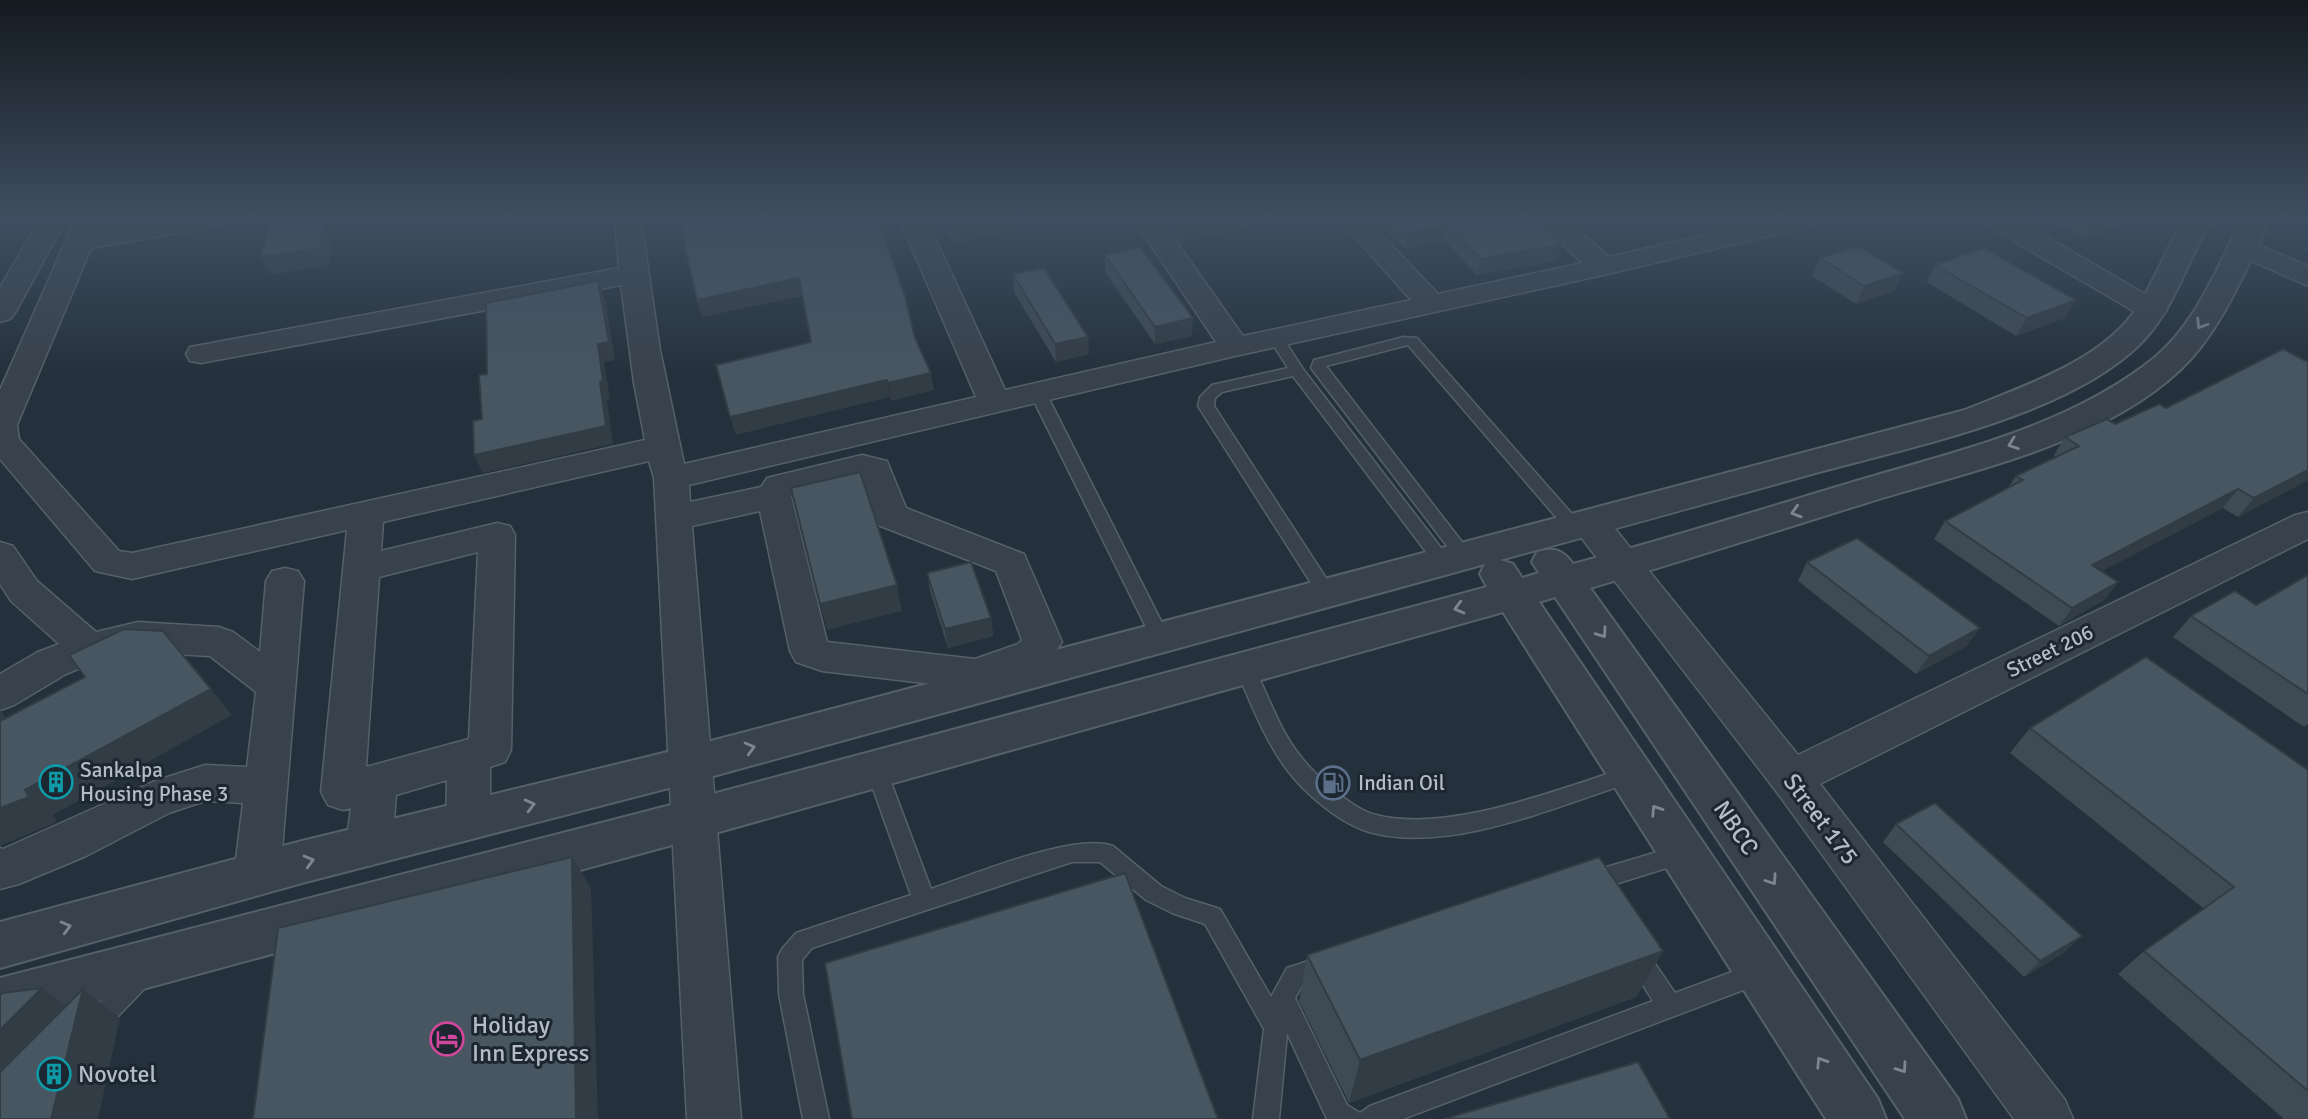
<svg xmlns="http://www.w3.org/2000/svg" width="2308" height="1119" font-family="Signika,sans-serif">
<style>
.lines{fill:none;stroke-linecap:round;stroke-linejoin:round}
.service-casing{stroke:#56606a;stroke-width:3}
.minor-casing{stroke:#56606a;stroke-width:3}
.tertiary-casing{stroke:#56606a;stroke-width:4}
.service{fill:#38424c;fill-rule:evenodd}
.minor{fill:#38424c;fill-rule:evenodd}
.tertiary{fill:#38424c;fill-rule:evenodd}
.wall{fill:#3e4a54}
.shaded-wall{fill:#323c45}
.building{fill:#485662;stroke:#323c45;stroke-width:2}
.oneway{stroke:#7c8690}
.labels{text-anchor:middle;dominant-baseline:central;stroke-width:6;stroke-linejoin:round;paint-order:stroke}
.street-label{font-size:21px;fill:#b4bdc7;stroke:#1d2731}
.poi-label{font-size:21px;fill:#b4bdc7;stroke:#1d2731;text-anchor:start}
.near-street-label{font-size:24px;fill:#b4bdc7;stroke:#1d2731}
.near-poi-label{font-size:24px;fill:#b4bdc7;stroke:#1d2731;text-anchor:start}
</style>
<rect width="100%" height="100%" fill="#24303b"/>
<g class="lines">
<defs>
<g id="service">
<path d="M1276 334 1281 335 1303 369 1448 557 1451 561 1448 565H1436L1293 376 1222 392 1215 398 1214 406 1335 592 1332 597H1320L1198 406 1200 397 1212 385 1288 368 1269 338Z"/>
<path d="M1404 337 1417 338 1580 523 1583 527 1580 531H1568L1408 345 1326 366 1472 555 1463 561 1457 559 1311 368 1314 360Z"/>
<path d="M1038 388 1046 393 1169 637 1167 642H1153L1151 637 1030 393Z"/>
<path d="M1244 660 1251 662C1268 693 1278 729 1301 757 1315 775 1353 810 1376 815 1449 834 1561 788 1632 766L1639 768 1642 774 1639 780 1632 782C1557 806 1453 853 1373 833 1341 825 1304 793 1285 767 1263 737 1250 700 1235 667L1237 662Z"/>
<path d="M876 761 883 763 886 769 931 889C973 875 1074 832 1113 846L1161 886 1185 898 1220 909 1271 997 1287 968 1327 955 1335 958 1339 966 1335 974 1303 984 1295 998 1347 1105 1360 1113 1370 1106 1653 1001 1625 957 1629 949 1637 946 1645 949 1675 993 1759 962 1767 965 1771 973 1767 981 1403 1119H1327L1287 1033 1279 1119H1253L1264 1029 1205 924 1172 913 1146 900 1100 862H1072L812 948 802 960 803 994 829 1119H803L779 994 778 957 782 949 796 933 911 895 866 769 869 763Z"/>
<path d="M1684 844 1692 846 1695 853 1692 860 1590 892 1582 889 1579 882 1582 875 1590 872Z"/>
<path d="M138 968 146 971 150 979 146 987 100 1035 92 1039 84 1035 80 1027 84 1019 130 971Z"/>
</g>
<g id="minor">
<path d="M39 220H66L15 313 10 319 0 322V288Z"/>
<path d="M75 220H102L98 231 158 220H222L219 226 209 228 91 248 17 425 19 439 119 551 132 553 645 440 634 383 621 285 201 363 190 361 186 354 190 347 201 345 619 268 615 220H641L660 350 684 464 976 397 900 220H927L1005 390 1216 342 1134 220H1161L1243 336 1411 300 1340 220H1368L1438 294 1582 263 1537 220H1567L1609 257 1766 220H1815L1812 226 1603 275 1235 356 689 485 690 502 761 487 767 478 862 455 887 461 906 508 1024 554 1062 642 1046 666 975 689 822 671 796 662 790 651 760 511 692 526 741 1119H687L654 478 649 461 383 522 381 551 497 523 510 526 515 535 511 750 505 762 490 767V821L484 834 468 840 452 834 446 821 447 780 396 795 392 846 385 860 369 866 353 860 346 846 351 808 343 810 328 805 321 792 347 530 132 579 95 571 0 459V390ZM861 477 878 525 996 571 1022 640 1018 644 975 659 827 642 791 496ZM478 552 469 739 366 767 379 577Z"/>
<path d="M1985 220H2018L2162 304 2167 310 2162 316 2152 319 2142 316 1988 226Z"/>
<path d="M2242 238 2308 266V286L2232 252 2228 246 2232 240Z"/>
<path d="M1590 511 1603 514 1798 755 2295 515 2308 512V539L1820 784 2065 1100 2073 1119H2014L1776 791 1577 532 1572 523 1577 514Z"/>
<path d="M0 542 13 546 37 581 96 632 138 622 219 627 233 632 260 652 266 581 272 571 285 568 298 571 304 581 280 875 273 889 257 895 241 889 234 875 243 803 205 801 169 813 86 856 19 884 0 889V848L3 849 155 781 205 765 247 767 256 692 210 656 138 652 97 661 66 674 14 705 0 710V674L38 652 59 644 11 601 0 584Z"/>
</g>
<path id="tertiary" d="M2184 220H2212C2186 261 2175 309 2140 344 2067 416 1910 447 1812 474 1708 503 1604 532 1500 560L1513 564 1522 578 1539 573 1532 562 1537 552C1555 547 1563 550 1573 564 1667 539 1760 510 1853 482 1956 451 2068 427 2154 358 2196 324 2217 267 2242 220H2270C2244 272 2222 330 2180 370 2101 444 1971 471 1869 502 1776 531 1684 561 1590 588L1958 1099 1966 1119H1905L1555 597 1539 602 1878 1099 1886 1119H1826L1503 612 694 839 0 1028V978L694 799 1487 587 1480 574 1485 564 688 783 302 883 0 968V922L302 841 688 747 1965 410C2021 387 2105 360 2138 306 2156 279 2166 248 2184 220Z"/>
</defs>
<use href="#service" class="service-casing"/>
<use href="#minor" class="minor-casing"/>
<use href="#tertiary" class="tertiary-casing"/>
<use href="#service" class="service"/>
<use href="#minor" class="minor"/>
<use href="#tertiary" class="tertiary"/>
</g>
<g class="wall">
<path d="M930 220H1011L1012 231 954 243 942 221 931 223Z"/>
<path d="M1165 220H1251V227L1180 242Z"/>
<path d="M1375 220H1534L1557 260 1477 275 1444 240 1405 249Z"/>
<path d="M2049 220H2130L2086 239Z"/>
<path d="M2308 245V252L2304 250Z"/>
<path d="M1105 255 1192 336 1155 344 1105 272Z"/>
<path d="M1820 258 1903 273 1894 291 1856 304 1812 276Z"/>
<path d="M1935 265 2076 300 2065 318 2016 336 1927 282Z"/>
<path d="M1013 274 1089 354 1056 362 1014 292Z"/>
<path d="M2308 362V480L2238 517 2223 508 2102 571 2118 582 2104 600 2059 626 1934 539 1945 521 2007 489 2016 476 2056 457 2054 455 2065 437 2115 424Z"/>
<path d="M1807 562 1967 646 1916 674 1798 581Z"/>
<path d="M927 573 991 618 993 636 948 648 930 591Z"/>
<path d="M2308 575V724L2304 727 2173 637 2191 616 2256 605Z"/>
<path d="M2030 728 2308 770V1119H2284L2118 974 2144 951 2204 909 2010 753Z"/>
<path d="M1896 824 2065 952 2024 977 1883 842Z"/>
<path d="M1663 951 1636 997 1349 1103 1299 1001 1307 955Z"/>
</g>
<g class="shaded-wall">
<path d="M325 220H334L336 224 329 265 271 275 261 257Z"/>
<path d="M877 220H887L889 232 880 234Z"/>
<path d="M931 220H942V221L931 223Z"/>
<path d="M987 220H1011L1012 231 954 243 952 227Z"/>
<path d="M1204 220H1251V227L1180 242V225Z"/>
<path d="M2098 220H2130L2086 239 2096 221Z"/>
<path d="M1447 224 1444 240 1405 249 1407 233Z"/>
<path d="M1561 244 1557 260 1477 275 1481 259Z"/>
<path d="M1903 273 1894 291 1856 304 1864 286Z"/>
<path d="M799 278 803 296 702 317 697 300Z"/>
<path d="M598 281 605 299 615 360 604 362 610 399 607 400 613 444 483 473 474 455 600 382 598 344Z"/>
<path d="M2076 300 2065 318 2016 336 2027 318Z"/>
<path d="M1193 318 1192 336 1155 344V327Z"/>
<path d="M1088 337 1089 354 1056 362 1055 344Z"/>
<path d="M931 373 934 390 891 401 888 383Z"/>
<path d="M887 380 890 397 736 435 730 417Z"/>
<path d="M2308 470V480L2238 517 2254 498Z"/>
<path d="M2238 489 2223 508 2079 583 2092 565Z"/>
<path d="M2118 582 2104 600 2059 626 2072 608Z"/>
<path d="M897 585 902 611 827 630 820 604Z"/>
<path d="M991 618 993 636 948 648 945 629Z"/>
<path d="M1980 628 1967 646 1916 674 1929 656Z"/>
<path d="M163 631 232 715 53 815 57 822 0 846V808Z"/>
<path d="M0 710 2 712 23 749 0 726Z"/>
<path d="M572 857 591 888 598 1119H576Z"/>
<path d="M2082 936 2065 952 2024 977 2040 961Z"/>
<path d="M1663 951 1636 997 1349 1103 1360 1060Z"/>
<path d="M42 988 77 1014 83 989 120 1018 98 1119H51L0 1101V1030Z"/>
</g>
<g class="building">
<path d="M270 220H325L320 248 261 257Z"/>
<path d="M679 220H878L905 296 915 338 931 373 888 383 887 380 730 417 716 365 811 342 799 278 697 300Z"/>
<path d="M948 220H987L952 227Z"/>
<path d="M1176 220H1204L1180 225Z"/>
<path d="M1394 220H1534L1561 244 1481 259 1447 224 1407 233Z"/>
<path d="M1858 246 1903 273 1864 286 1820 258Z"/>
<path d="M1140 247 1193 318 1155 327 1105 255Z"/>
<path d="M1984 248 2076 300 2027 318 1935 265Z"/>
<path d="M1044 268 1088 337 1055 344 1013 274Z"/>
<path d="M598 281 609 342 598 344 603 381 600 382 606 426 474 455 473 421 482 419 479 375 487 374 486 303Z"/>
<path d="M2283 349 2308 362V470L2254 498 2238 489 2092 565 2118 582 2072 608 1945 521 2023 480 2016 476 2079 446 2065 437 2107 419 2115 424 2159 404 2166 408Z"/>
<path d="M860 472 897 585 820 604 791 488Z"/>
<path d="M1857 538 1980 628 1929 656 1807 562Z"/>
<path d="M971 562 991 618 945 629 927 573Z"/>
<path d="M2308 575V694L2191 616 2235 591 2256 605Z"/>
<path d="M124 629 163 631 211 689 25 790 29 797 0 808V721L85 677 69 655Z"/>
<path d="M2146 657 2308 770V1091L2144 951 2234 887 2030 728Z"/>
<path d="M1935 803 2082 936 2040 961 1896 824Z"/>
<path d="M572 857 576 1119H253L278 928Z"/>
<path d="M1599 857 1663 951 1360 1060 1307 955Z"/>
<path d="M1125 873 1218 1119H852L825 963Z"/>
<path d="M42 988 0 1030V995L2 993Z"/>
<path d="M83 989 51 1119H0V1072Z"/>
<path d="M1638 1062 1670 1119H1444Z"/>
</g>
<defs><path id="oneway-chevron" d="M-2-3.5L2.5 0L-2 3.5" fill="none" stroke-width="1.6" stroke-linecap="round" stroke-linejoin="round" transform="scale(1.75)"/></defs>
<g class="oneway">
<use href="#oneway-chevron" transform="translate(2201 324) rotate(122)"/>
<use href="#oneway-chevron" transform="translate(2013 444) rotate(160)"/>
<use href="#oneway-chevron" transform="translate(1796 512) rotate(163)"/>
<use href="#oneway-chevron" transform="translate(1459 608) rotate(165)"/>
<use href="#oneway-chevron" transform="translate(1602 633) rotate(55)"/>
<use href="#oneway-chevron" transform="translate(750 748) rotate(-15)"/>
<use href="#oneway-chevron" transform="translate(530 805) rotate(-14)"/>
<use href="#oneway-chevron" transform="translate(1656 810) rotate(-123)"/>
<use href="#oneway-chevron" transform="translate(309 861) rotate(-15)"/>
<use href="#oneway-chevron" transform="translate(1772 880) rotate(56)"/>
<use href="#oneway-chevron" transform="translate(66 927) rotate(-15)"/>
<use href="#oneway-chevron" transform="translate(1821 1062) rotate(-123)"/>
<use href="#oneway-chevron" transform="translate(1902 1068) rotate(55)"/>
</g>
<linearGradient id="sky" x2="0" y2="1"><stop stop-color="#141a20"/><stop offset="0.58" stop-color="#3f4e60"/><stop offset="1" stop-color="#3f4e60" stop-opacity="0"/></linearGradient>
<rect width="2308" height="377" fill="url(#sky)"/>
<defs>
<symbol id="building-ring" viewBox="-11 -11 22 22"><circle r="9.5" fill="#1d2731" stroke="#0f9aa8" stroke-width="1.5"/><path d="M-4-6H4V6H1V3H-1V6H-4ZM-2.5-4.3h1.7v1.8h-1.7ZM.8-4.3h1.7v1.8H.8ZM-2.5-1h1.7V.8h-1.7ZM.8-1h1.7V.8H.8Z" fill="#0f9aa8"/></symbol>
<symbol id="fuel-ring" viewBox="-11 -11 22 22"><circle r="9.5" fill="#1d2731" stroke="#5c6f8a" stroke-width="1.5"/><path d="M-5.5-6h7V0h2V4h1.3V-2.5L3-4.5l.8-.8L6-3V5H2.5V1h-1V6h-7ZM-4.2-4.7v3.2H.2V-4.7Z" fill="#5c6f8a"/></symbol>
<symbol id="hotel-ring" viewBox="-11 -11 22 22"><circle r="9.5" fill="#1d2731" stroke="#d1479c" stroke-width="1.5"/><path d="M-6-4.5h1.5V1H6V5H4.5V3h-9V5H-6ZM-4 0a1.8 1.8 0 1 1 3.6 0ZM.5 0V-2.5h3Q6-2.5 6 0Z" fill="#d1479c"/></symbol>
</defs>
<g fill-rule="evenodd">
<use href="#building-ring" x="37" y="763" width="38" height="38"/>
<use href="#fuel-ring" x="1314" y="764" width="38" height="38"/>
<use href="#hotel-ring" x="428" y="1020" width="38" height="38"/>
<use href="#building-ring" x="35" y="1055" width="38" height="38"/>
</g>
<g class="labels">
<g class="street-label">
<text transform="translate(2050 651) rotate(-26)">Street 206</text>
</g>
<g class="poi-label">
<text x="80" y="770">Sankalpa<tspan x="80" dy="24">Housing Phase 3</tspan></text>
<text x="1358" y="783">Indian Oil</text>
</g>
<g class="near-street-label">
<text transform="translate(1821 819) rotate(53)">Street 175</text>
<text transform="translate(1736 828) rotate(56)">NBCC</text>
</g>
<g class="near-poi-label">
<text x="472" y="1025">Holiday<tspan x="472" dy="28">Inn Express</tspan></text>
<text x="78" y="1074">Novotel</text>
</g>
</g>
</svg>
